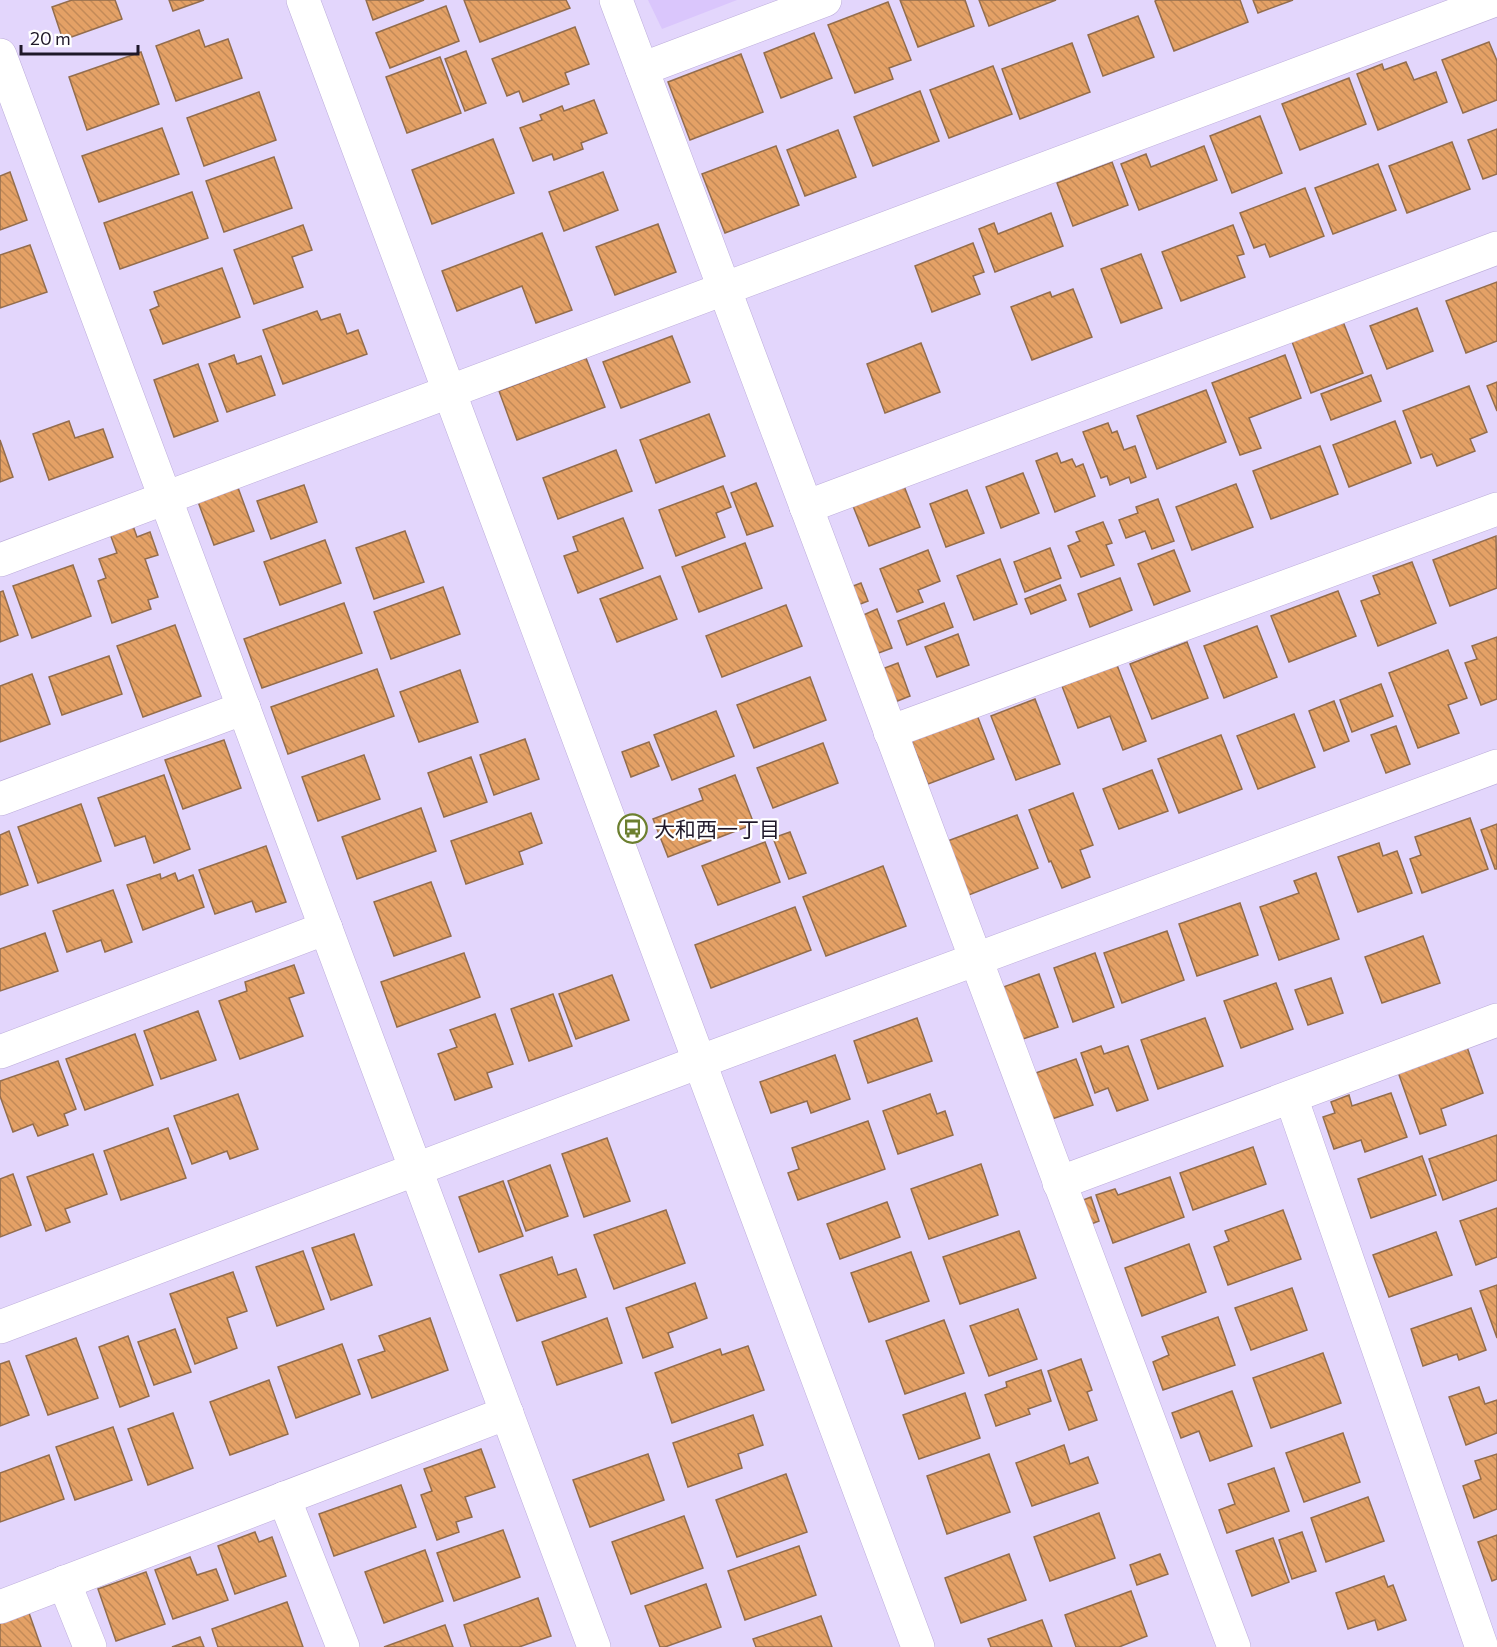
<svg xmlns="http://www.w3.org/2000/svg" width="1497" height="1647" font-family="Commissioner,'Noto Sans JP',sans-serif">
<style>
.built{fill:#dac6fc}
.building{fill:url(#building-back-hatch);stroke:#936d4d;stroke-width:1.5}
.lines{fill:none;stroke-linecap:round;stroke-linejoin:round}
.street-casing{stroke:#bcacda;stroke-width:34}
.secondary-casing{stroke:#bcacda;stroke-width:34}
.street{stroke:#fff;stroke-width:33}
.secondary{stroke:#fff;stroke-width:33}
.labels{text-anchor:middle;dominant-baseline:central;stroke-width:4.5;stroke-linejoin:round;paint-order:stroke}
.poi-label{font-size:21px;fill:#1f1829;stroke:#fff;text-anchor:start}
</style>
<defs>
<pattern id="building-back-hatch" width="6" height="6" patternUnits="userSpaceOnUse" patternTransform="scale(1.5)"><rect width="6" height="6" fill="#e4a166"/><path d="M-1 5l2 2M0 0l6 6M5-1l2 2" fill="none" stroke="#c38a58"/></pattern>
</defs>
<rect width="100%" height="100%" fill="#e3d6fc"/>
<path class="built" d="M648 0H737L662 29Z"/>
<g class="building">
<path d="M72 0H115L122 19 63 40 52 7Z"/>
<path d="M169 0H204L173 11Z"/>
<path d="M366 0H424L373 20Z"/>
<path d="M464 0H566L570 8 480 42Z"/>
<path d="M900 0H965L974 26 918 47Z"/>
<path d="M979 0H1056L989 26Z"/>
<path d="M1157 0H1240L1248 22 1174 51 1155 1Z"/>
<path d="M1253 0H1293L1258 13Z"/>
<path d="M888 2 911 60 889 68 893 79 855 93 828 25Z"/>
<path d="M446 6 459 41 390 68 376 33Z"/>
<path d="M1138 16 1154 57 1103 76 1088 35Z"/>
<path d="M575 27 589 64 565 73 569 84 523 102 519 91 507 96 492 59Z"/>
<path d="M199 30 205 47 228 39 242 78 176 101 156 46Z"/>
<path d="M814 33 832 78 781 98 764 53Z"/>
<path d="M1489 42 1497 61V100L1463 113 1442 60Z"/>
<path d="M1072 43 1090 92 1020 119 1002 69Z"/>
<path d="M466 51 486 103 465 111 445 59Z"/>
<path d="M141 52 159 104 87 130 69 77Z"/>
<path d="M741 54 763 112 690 140 668 82Z"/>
<path d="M440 57 461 113 407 133 386 77Z"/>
<path d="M1406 62 1414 80 1436 72 1447 102 1378 130 1357 74 1382 64 1384 70Z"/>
<path d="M993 66 1012 114 949 138 930 90Z"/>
<path d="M1349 78 1366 124 1300 150 1282 104Z"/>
<path d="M920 91 939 141 873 166 854 117Z"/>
<path d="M259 92 276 140 204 166 187 118Z"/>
<path d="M594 100 607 133 581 143 583 149 554 160 552 154 533 161 520 128 542 120 540 115 562 106 564 111Z"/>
<path d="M1260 116 1282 173 1232 193 1210 136Z"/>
<path d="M162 128 179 174 99 202 82 156Z"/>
<path d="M1497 129V174L1483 179 1468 140Z"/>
<path d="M838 130 856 177 805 196 787 150Z"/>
<path d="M493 139 514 193 432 224 412 170Z"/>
<path d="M1452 142 1470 189 1407 213 1389 166Z"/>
<path d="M776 146 799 205 725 233 702 174Z"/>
<path d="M1204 146 1217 180 1139 210 1121 164 1146 154 1151 167Z"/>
<path d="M274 157 292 208 224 232 206 181Z"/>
<path d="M1112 162 1128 205 1073 226 1057 183Z"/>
<path d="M1378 164 1396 210 1333 234 1315 188Z"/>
<path d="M10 172 27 220 0 230V176Z"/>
<path d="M603 172 618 210 564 231 549 192Z"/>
<path d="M1305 188 1324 236 1270 257 1265 244 1254 248 1240 213Z"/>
<path d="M192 192 208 238 120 269 104 223Z"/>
<path d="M1051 213 1063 246 995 272 979 229 994 223 998 234Z"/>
<path d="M658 224 676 272 615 295 596 247Z"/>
<path d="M303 225 312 250 292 257 303 287 254 304 234 250Z"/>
<path d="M1233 225 1244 254 1237 256 1245 277 1181 301 1162 252Z"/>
<path d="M542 233 572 310 536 323 522 286 457 311 442 271Z"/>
<path d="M973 243 984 272 973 276 980 294 932 312 915 266Z"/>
<path d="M30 245 47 292 0 308V255Z"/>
<path d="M1141 254 1162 308 1121 323 1101 269Z"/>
<path d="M222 268 240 317 163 344 150 310 159 306 154 292Z"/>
<path d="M1497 282V341L1466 353 1446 301Z"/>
<path d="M1073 289 1092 337 1032 360 1011 307 1050 292 1052 297Z"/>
<path d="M1417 308 1433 351 1387 369 1370 326Z"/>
<path d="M317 311 321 320 340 314 347 334 358 330 367 354 283 384 263 330Z"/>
<path d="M1342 319 1363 373 1311 393 1291 339Z"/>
<path d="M672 336 690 382 621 408 603 362Z"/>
<path d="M921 343 940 392 885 413 867 364Z"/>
<path d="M234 355 237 364 261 356 275 395 227 412 209 364Z"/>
<path d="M1285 355 1301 398 1249 418 1261 448 1240 455 1212 383Z"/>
<path d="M586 358 605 407 517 440 499 391Z"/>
<path d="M198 364 218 421 174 437 154 380Z"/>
<path d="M1371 375 1381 401 1331 420 1321 394Z"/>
<path d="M1497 382V411L1487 386Z"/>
<path d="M1469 386 1487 432 1470 439 1475 451 1437 466 1432 454 1421 458 1403 411Z"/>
<path d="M1206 390 1226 442 1157 469 1137 416Z"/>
<path d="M709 414 725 456 656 483 640 440Z"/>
<path d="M69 421 75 438 103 429 113 457 49 480 33 434Z"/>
<path d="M1395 421 1411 463 1349 487 1333 445Z"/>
<path d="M1108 423 1112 433 1117 431 1124 450 1135 446 1146 477 1131 483 1129 477 1110 485 1107 476 1101 478 1083 432Z"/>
<path d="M0 440 13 477 0 482Z"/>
<path d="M1320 446 1338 494 1271 519 1253 471Z"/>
<path d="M616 450 632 491 558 519 543 478Z"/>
<path d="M1057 453 1061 463 1072 459 1076 467 1083 464 1095 496 1055 512 1036 461Z"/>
<path d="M1023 473 1039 513 1001 528 986 487Z"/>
<path d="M756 483 773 526 747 535 731 493Z"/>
<path d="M1236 484 1253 527 1192 550 1176 507Z"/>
<path d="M237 485 254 531 214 545 197 499Z"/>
<path d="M304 485 317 522 271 539 257 501Z"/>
<path d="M723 486 731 507 716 513 725 537 676 556 659 510Z"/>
<path d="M904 486 920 527 869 546 853 506Z"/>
<path d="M967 490 984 533 946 547 930 504Z"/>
<path d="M1158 499 1174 541 1152 549 1145 531 1126 538 1119 520 1138 513 1136 507Z"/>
<path d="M623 518 643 568 578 593 564 556 578 551 573 537Z"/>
<path d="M1103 522 1112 543 1106 545 1114 565 1081 577 1068 546 1080 541 1076 532Z"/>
<path d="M132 523 137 537 150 532 158 555 145 559 158 597 148 600 151 609 112 623 98 581 106 578 99 559 117 553 109 531Z"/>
<path d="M405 531 424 582 374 599 356 548Z"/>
<path d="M1496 536 1497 588 1450 606 1433 560Z"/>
<path d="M325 540 341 583 280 605 264 562Z"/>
<path d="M745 543 762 588 699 612 682 567Z"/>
<path d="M1050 548 1061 578 1025 592 1014 562Z"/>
<path d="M928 550 940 581 918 590 923 602 897 612 880 569Z"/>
<path d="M1174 550 1190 591 1154 605 1138 564Z"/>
<path d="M1000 559 1017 604 974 620 957 576Z"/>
<path d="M1412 562 1436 623 1378 646 1361 601 1380 594 1373 576Z"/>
<path d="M73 565 91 616 32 638 13 586Z"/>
<path d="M660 576 677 619 617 642 600 599Z"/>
<path d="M1120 578 1132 610 1090 627 1078 594Z"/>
<path d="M861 583 868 601 850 608 843 590Z"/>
<path d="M1060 585 1066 600 1031 614 1025 599Z"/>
<path d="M443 587 460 634 391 659 374 612Z"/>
<path d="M3 591 18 635 0 642V592Z"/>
<path d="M1338 591 1356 636 1289 662 1271 616Z"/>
<path d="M344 603 362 653 262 688 244 639Z"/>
<path d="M944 603 953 627 907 645 898 621Z"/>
<path d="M786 605 802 646 722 677 706 636Z"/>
<path d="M877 609 892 648 873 655 859 617Z"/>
<path d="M175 625 201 696 143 717 117 646Z"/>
<path d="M1257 626 1277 677 1224 698 1204 646Z"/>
<path d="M958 634 969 665 937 677 925 647Z"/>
<path d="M1497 637V699L1481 705 1465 663 1477 659 1472 646Z"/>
<path d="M1187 642 1208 698 1152 719 1130 664Z"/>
<path d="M1448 650 1467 698 1448 705 1459 733 1418 748 1389 673Z"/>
<path d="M109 656 122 694 62 715 49 677Z"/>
<path d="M898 663 910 696 890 704 877 671Z"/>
<path d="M1117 665 1146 741 1123 750 1110 716 1078 728 1062 686Z"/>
<path d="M377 669 394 716 288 754 271 707Z"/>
<path d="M460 670 478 722 419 742 400 692Z"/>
<path d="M32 674 50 724 0 742V686Z"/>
<path d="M810 677 826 720 754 748 737 705Z"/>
<path d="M1381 684 1393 716 1352 732 1340 700Z"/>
<path d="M1035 699 1060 764 1016 780 991 716Z"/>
<path d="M1334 701 1349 741 1324 751 1309 711Z"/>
<path d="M716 711 734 756 672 780 654 735Z"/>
<path d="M1294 714 1315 767 1258 789 1237 736Z"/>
<path d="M977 715 994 759 928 784 911 740Z"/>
<path d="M1396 726 1410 764 1386 773 1371 735Z"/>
<path d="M1221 735 1242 789 1179 813 1158 759Z"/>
<path d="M525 739 539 779 494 795 480 755Z"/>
<path d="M224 740 241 788 183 809 165 760Z"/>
<path d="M649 742 659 766 631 777 622 752Z"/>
<path d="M823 743 838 783 773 808 757 768Z"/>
<path d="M364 755 380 799 318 821 302 777Z"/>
<path d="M471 757 487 802 444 817 428 773Z"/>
<path d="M1152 770 1168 811 1119 829 1103 789Z"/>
<path d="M164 775 190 849 154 863 145 836 115 846 98 798Z"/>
<path d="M735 775 754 824 668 857 653 819 703 800 699 789Z"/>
<path d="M1073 793 1093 845 1080 850 1090 877 1062 888 1051 861 1049 862 1029 810Z"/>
<path d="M81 804 101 861 38 883 18 827Z"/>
<path d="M421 808 436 851 357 879 342 837Z"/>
<path d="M531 813 542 843 519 852 523 864 466 884 451 841Z"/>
<path d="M1017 815 1038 868 966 896 945 842Z"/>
<path d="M1470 818 1488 869 1422 893 1410 859 1421 855 1415 837Z"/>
<path d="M1497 824V869H1495L1481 830Z"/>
<path d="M9 831 28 885 0 895V835Z"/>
<path d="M790 832 806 873 789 879 773 838Z"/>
<path d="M765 842 780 882 718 905 702 866Z"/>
<path d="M1379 843 1383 856 1397 851 1412 893 1358 912 1338 857Z"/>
<path d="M266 846 286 902 256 912 252 901 215 914 199 870Z"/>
<path d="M883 866 906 926 826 956 803 897Z"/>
<path d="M175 873 178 881 193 875 204 907 143 930 127 885 160 874 161 879Z"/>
<path d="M1316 873 1339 939 1279 960 1260 907 1299 893 1294 881Z"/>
<path d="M431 882 451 936 394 956 374 902Z"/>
<path d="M113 890 132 942 105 952 101 940 67 952 53 911Z"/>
<path d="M1240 903 1258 955 1197 976 1179 924Z"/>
<path d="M795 907 811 950 711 988 695 945Z"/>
<path d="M1167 931 1184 980 1122 1003 1104 953Z"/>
<path d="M45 933 58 971 0 991V949Z"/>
<path d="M1423 936 1440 983 1382 1003 1365 957Z"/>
<path d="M464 953 480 997 397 1027 381 982Z"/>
<path d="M1095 953 1114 1007 1073 1022 1054 968Z"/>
<path d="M294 965 304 993 289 998 303 1036 240 1059 219 1001 247 991 245 982Z"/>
<path d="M1039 974 1058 1027 1017 1041 998 989Z"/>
<path d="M612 975 629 1020 576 1039 559 994Z"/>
<path d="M1331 978 1343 1013 1308 1025 1295 990Z"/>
<path d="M1276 983 1293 1029 1241 1048 1224 1001Z"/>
<path d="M553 994 572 1046 529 1061 511 1009Z"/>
<path d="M198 1011 216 1060 161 1079 144 1031Z"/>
<path d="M495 1014 513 1064 487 1073 492 1087 455 1100 438 1054 457 1047 450 1030Z"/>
<path d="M917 1018 932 1061 868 1083 854 1041Z"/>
<path d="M1205 1018 1223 1066 1158 1089 1141 1040Z"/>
<path d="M135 1034 153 1085 85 1110 66 1059Z"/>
<path d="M1101 1046 1104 1054 1128 1046 1148 1100 1117 1111 1108 1088 1095 1093 1081 1053Z"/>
<path d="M1467 1047 1483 1093 1441 1109 1446 1125 1420 1134 1398 1072Z"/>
<path d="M835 1055 850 1099 811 1113 807 1101 771 1113 760 1082Z"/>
<path d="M1076 1059 1093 1105 1046 1121 1030 1075Z"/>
<path d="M58 1061 76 1109 64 1114 68 1125 38 1136 33 1124 13 1132 0 1096V1081Z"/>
<path d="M1391 1093 1407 1137 1365 1152 1361 1140 1334 1149 1323 1117 1335 1113 1331 1102 1349 1095 1352 1106Z"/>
<path d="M238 1094 258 1149 230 1159 227 1151 192 1164 174 1116Z"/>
<path d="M930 1094 937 1114 945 1111 953 1135 898 1154 883 1111Z"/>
<path d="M868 1121 885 1169 798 1200 788 1173 799 1169 792 1148Z"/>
<path d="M168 1128 186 1178 121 1200 104 1151Z"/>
<path d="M1497 1135V1180L1443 1200 1429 1159Z"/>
<path d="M607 1138 630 1201 584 1217 562 1154Z"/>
<path d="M1253 1147 1266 1184 1193 1210 1180 1173Z"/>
<path d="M93 1154 107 1194 65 1209 70 1222 46 1231 27 1177Z"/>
<path d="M1422 1156 1436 1195 1371 1218 1358 1179Z"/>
<path d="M981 1164 998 1215 929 1239 911 1189Z"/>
<path d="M550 1165 568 1216 526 1231 508 1181Z"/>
<path d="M13 1174 31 1225 0 1237V1179Z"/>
<path d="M1170 1177 1184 1217 1113 1243 1096 1195 1115 1189 1118 1195Z"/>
<path d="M503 1181 523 1236 479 1252 459 1197Z"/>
<path d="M1091 1197 1099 1221 1086 1226 1078 1202Z"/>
<path d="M887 1202 900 1237 840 1259 827 1224Z"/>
<path d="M1497 1208V1257L1476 1265 1460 1221Z"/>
<path d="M666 1210 685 1263 614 1289 594 1235Z"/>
<path d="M1283 1210 1301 1259 1228 1285 1214 1247 1229 1241 1225 1231Z"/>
<path d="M1019 1231 1036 1278 960 1304 943 1257Z"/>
<path d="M1436 1232 1452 1275 1389 1297 1373 1255Z"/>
<path d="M354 1234 372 1285 331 1300 312 1248Z"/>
<path d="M1189 1244 1206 1292 1142 1316 1125 1268Z"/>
<path d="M303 1251 324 1309 277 1326 256 1267Z"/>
<path d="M911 1252 929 1301 869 1322 851 1273Z"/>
<path d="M552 1257 558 1275 576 1269 586 1297 517 1321 500 1275Z"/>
<path d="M233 1272 247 1311 227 1318 237 1348 195 1364 170 1294Z"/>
<path d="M695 1283 707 1318 668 1333 673 1347 643 1358 626 1308Z"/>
<path d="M1497 1285V1338L1480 1291Z"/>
<path d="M1292 1288 1307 1330 1251 1350 1235 1308Z"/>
<path d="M1471 1308 1486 1350 1459 1360 1457 1354 1423 1366 1411 1329Z"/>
<path d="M1018 1309 1037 1359 989 1376 970 1326Z"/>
<path d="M1218 1317 1235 1365 1163 1390 1153 1362 1169 1355 1162 1337Z"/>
<path d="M430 1318 448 1370 372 1398 358 1360 385 1351 379 1336Z"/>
<path d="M607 1318 622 1363 557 1385 542 1342Z"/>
<path d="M944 1320 964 1373 905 1394 886 1341Z"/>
<path d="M175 1329 191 1372 154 1385 138 1342Z"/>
<path d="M128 1336 149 1396 120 1407 99 1347Z"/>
<path d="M76 1338 98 1398 48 1415 26 1356Z"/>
<path d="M342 1344 360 1394 296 1418 278 1367Z"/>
<path d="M748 1346 764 1390 672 1423 655 1373 720 1349 722 1355Z"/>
<path d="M1323 1353 1341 1403 1271 1428 1253 1378Z"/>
<path d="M1081 1359 1092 1390 1087 1392 1097 1420 1069 1430 1048 1371Z"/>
<path d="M9 1361 29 1415 0 1426V1364Z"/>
<path d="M1041 1370 1051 1401 1028 1409 1030 1414 996 1426 985 1395 1007 1387 1006 1382Z"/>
<path d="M269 1380 288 1434 230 1455 210 1402Z"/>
<path d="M1479 1387 1485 1404 1497 1400V1433L1466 1445 1449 1397Z"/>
<path d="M1232 1391 1252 1446 1210 1461 1199 1431 1181 1438 1172 1413Z"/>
<path d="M965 1393 980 1438 919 1459 903 1415Z"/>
<path d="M173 1413 193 1468 148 1485 128 1429Z"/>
<path d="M753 1415 763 1445 738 1454 742 1468 688 1487 673 1443Z"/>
<path d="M113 1427 132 1480 75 1500 56 1447Z"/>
<path d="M1343 1433 1360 1482 1304 1502 1286 1453Z"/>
<path d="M1064 1445 1070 1464 1088 1457 1098 1483 1032 1506 1016 1463Z"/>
<path d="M481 1449 495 1487 465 1497 472 1517 456 1522 459 1532 437 1540 421 1495 432 1491 424 1469Z"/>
<path d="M648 1454 664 1500 590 1527 573 1480Z"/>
<path d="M989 1454 1010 1512 947 1534 927 1476Z"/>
<path d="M1497 1454V1509L1474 1518 1463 1486 1481 1479 1475 1461Z"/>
<path d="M49 1455 64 1499 0 1522V1473Z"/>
<path d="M1274 1468 1289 1511 1227 1533 1219 1510 1235 1504 1228 1484Z"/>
<path d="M786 1474 807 1532 737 1557 716 1500Z"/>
<path d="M401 1485 416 1527 334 1556 319 1514Z"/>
<path d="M1368 1497 1384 1541 1326 1562 1311 1518Z"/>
<path d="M1099 1513 1115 1558 1050 1581 1034 1537Z"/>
<path d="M684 1516 703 1568 631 1594 612 1542Z"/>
<path d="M503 1530 520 1577 454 1601 437 1553Z"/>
<path d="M255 1532 259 1542 272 1537 286 1576 235 1594 218 1546Z"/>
<path d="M1302 1532 1316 1571 1292 1579 1279 1540Z"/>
<path d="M1497 1535V1579L1492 1581 1478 1542Z"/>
<path d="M1273 1538 1289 1582 1252 1596 1236 1551Z"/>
<path d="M799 1546 816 1595 745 1620 728 1571Z"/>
<path d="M425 1550 443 1601 384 1623 365 1572Z"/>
<path d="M1009 1554 1026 1600 961 1623 945 1578Z"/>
<path d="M1160 1554 1168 1574 1137 1585 1130 1565Z"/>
<path d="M190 1557 197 1575 216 1569 228 1600 173 1619 155 1570Z"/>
<path d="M146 1572 165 1624 116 1641 98 1589Z"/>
<path d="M1384 1576 1388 1587 1393 1585 1406 1620 1378 1630 1375 1620 1348 1629 1336 1593Z"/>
<path d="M706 1584 721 1627 665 1647H660L645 1606Z"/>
<path d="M1131 1591 1147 1636 1119 1647H1076L1065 1615Z"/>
<path d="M538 1598 551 1636 519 1647H471L464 1625Z"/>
<path d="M287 1602 303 1647H218L212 1629Z"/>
<path d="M29 1613 41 1647H0V1623Z"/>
<path d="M821 1616 832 1647H756L753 1639Z"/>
<path d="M1042 1620 1052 1647H991L988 1639Z"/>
<path d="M445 1625 453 1647H384Z"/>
<path d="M200 1637 204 1647H172Z"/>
</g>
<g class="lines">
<defs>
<g id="street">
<path d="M616 0 1234 1647"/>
<path d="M0 55 594 1647"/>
<path d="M642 69 825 0"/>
<path d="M806 507 1497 248"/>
<path d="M0 560 1495 0"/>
<path d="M890 732 1497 509"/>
<path d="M0 799 244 708"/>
<path d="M0 1052 326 928"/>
<path d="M1291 1097 1481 1645"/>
<path d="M1059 1183 1497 1020"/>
<path d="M284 1498 343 1647"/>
<path d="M64 1582 90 1647"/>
<path d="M0 1607 507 1413"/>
</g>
<g id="secondary">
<path d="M303 0 918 1647"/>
<path d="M0 1327 699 1062 1497 766"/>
</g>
</defs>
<use href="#street" class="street-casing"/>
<use href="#secondary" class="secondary-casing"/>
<use href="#street" class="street"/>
<use href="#secondary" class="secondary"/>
</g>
<defs>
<symbol id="bus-ring" viewBox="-11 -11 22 22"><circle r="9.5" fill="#fff" stroke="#6c7f2f" stroke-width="1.5"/><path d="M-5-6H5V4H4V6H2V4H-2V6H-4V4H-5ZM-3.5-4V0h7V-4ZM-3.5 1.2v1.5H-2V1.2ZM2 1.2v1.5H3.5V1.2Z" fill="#6c7f2f"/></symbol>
</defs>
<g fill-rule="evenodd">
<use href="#bus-ring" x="616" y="812" width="33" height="33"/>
</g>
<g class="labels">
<g class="poi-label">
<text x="654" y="828">大和西一丁目</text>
</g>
</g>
<path d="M21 45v9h117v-9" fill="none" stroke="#1f1829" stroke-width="3"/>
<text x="30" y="45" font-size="18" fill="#1f1829" stroke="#ffffff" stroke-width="4.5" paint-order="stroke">20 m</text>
</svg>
